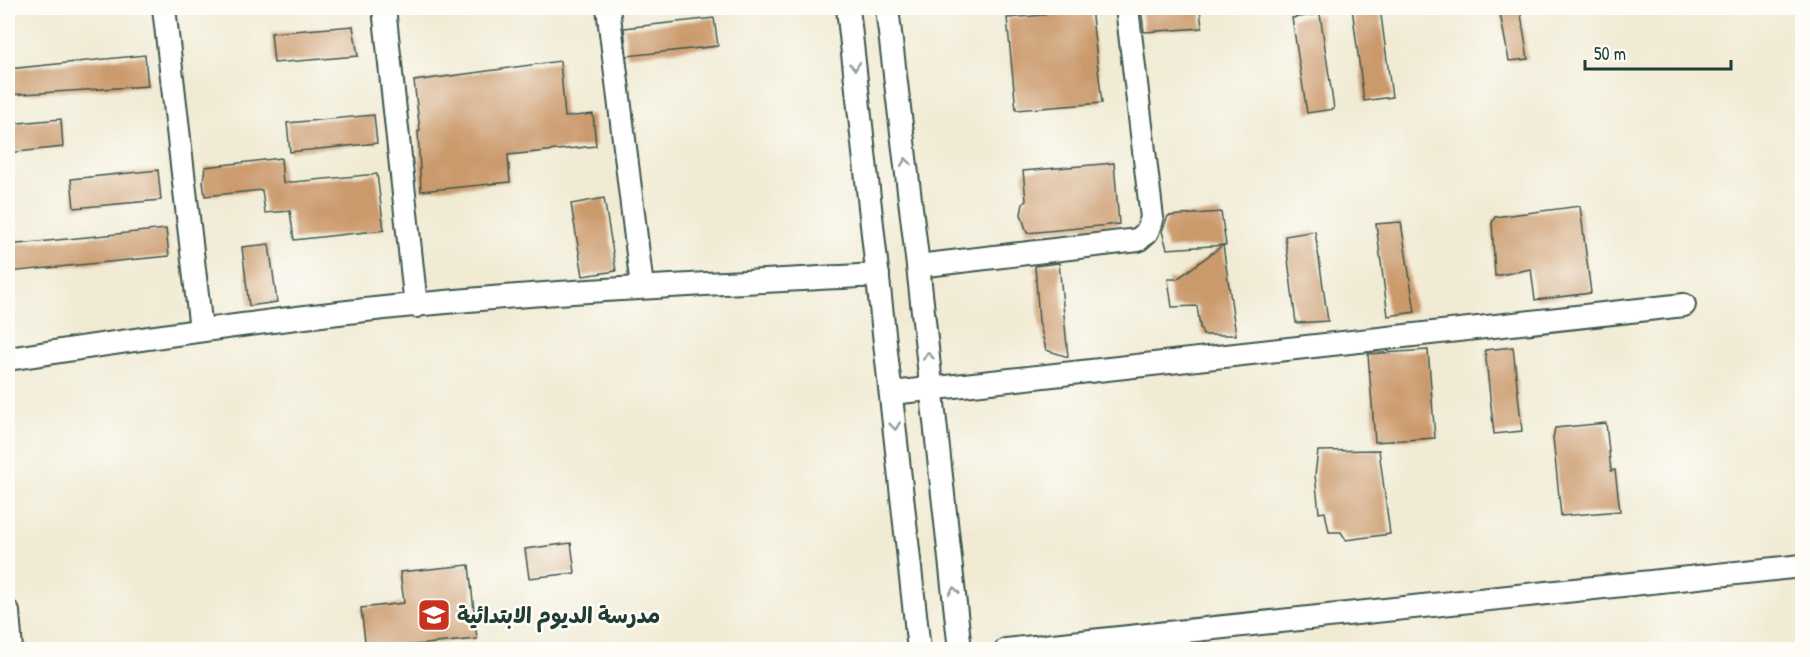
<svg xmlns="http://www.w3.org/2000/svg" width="1810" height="657" font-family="'Patrick Hand','Playpen Sans Arabic',sans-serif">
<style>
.building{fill:#cb9a6c}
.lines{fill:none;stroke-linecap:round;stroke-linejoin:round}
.minor-casing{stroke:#3e574c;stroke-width:26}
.minor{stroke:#fff;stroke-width:22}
.oneway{stroke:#8f9e9a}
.labels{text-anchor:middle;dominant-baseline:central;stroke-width:5;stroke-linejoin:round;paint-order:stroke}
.poi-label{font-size:22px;font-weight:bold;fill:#1f3d34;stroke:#fdfcf7;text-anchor:start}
</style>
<rect width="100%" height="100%" fill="#fdfcf7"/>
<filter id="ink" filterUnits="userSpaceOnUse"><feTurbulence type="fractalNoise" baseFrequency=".0167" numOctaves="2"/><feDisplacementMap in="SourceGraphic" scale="12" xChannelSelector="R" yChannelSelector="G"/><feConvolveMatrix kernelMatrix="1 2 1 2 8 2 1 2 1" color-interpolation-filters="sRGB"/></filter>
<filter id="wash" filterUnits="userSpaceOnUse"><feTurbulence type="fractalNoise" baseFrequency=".008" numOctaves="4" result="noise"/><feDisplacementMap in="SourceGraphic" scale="24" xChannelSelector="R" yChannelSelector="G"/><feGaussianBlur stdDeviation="1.35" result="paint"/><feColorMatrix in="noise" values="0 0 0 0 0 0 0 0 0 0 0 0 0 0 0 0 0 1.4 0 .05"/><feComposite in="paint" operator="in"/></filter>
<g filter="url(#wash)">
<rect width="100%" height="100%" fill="#f1ebd4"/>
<g id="blocks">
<g class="building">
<path d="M1045 8H1091L1102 103 1016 110 1007 18 1045 15Z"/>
<path d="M1141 8H1200L1202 28 1144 32Z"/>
<path d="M1352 8H1380L1392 97 1364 101Z"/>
<path d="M1499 8H1520L1528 59 1509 61Z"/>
<path d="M1320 14 1334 109 1307 113 1292 18Z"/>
<path d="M714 18 718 46 627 56 624 28Z"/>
<path d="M353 26 358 56 274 63 271 33Z"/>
<path d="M145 55 148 86 8 95V69Z"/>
<path d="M560 61 565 117 593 114 596 146 508 155 510 182 421 191 418 131H420L414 81Z"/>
<path d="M374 115 377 143 290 152 287 123Z"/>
<path d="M61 119 63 147 8 153V124Z"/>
<path d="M281 158 283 183 377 174 384 230 294 240 290 211 265 213 262 190 205 196 203 182 205 167Z"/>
<path d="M1114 163 1119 224 1027 233 1021 214 1023 204 1026 200 1023 171Z"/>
<path d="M158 170 161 200 74 208 71 179Z"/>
<path d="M604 198 616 271 583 276 571 204Z"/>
<path d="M1580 206 1591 293 1535 300 1531 269 1495 276 1492 223 1495 217Z"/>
<path d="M1221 212 1226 245 1167 249 1162 231 1168 216Z"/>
<path d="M1401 222 1415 312 1388 316 1376 224Z"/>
<path d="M166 229 169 256 8 272V245Z"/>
<path d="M1315 231 1328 321 1296 323 1285 236Z"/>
<path d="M269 244 277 302 249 306 242 247Z"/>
<path d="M1223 245 1236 335H1203L1200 327 1197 306 1172 307 1168 279H1177Z"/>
<path d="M1059 263 1068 357 1046 350 1039 321 1035 266Z"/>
<path d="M1513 347 1522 431 1494 434 1485 350Z"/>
<path d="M1428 350 1435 438 1375 442 1368 354Z"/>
<path d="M1606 423 1611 471 1615 470 1620 511 1561 516 1553 438 1555 428Z"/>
<path d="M1379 450 1390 534 1346 540 1341 532H1329L1325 512 1319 513 1315 475 1318 451Z"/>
<path d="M571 543 575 573 529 578 525 549Z"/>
<path d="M469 565 477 639 395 647 396 650H366L361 608 404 603 400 572Z"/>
</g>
</g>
</g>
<g filter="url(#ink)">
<use href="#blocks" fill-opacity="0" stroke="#3e574c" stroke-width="1.5"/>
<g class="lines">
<defs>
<g id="minor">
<path d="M164 8 201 330"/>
<path d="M384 8 416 306"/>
<path d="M608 8 642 287"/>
<path d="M848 8 919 650"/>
<path d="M887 8 918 266 960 650"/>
<path d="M918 266 1138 240 1147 232 1152 218 1127 8"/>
<path d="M8 359C164 335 321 312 480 299 612 288 745 282 878 275"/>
<path d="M892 393 1684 305"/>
<path d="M8 612 11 650"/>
<path d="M1006 650 1802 566"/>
</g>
</defs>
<use href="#minor" class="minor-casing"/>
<use href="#minor" class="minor"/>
</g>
<defs><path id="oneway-chevron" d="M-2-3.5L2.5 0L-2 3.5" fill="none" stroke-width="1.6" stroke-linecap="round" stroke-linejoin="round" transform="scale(1.5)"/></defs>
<g class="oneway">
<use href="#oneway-chevron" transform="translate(855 66) rotate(84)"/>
<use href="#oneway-chevron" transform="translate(906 162) rotate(-97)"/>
<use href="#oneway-chevron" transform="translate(928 356) rotate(-96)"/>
<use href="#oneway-chevron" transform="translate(895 426) rotate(84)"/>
<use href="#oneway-chevron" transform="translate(954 591) rotate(-96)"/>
</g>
</g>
<defs>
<symbol id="school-square" viewBox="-11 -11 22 22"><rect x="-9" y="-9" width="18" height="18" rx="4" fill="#c8321e" stroke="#fdfcf7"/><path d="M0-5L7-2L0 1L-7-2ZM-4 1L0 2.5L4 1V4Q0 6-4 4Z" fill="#fff"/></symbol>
</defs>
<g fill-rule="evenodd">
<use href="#school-square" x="415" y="596" width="38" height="38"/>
</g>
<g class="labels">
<g class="poi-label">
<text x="457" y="615">مدرسة الديوم الابتدائية</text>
</g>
</g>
<rect width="1810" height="657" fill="none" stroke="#fdfcf7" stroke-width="30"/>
<path d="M1585 60v9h146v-9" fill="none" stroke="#1f3d34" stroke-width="3"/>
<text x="1594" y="60" font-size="18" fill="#1f3d34" stroke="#fdfcf7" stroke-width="4.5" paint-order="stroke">50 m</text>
</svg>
